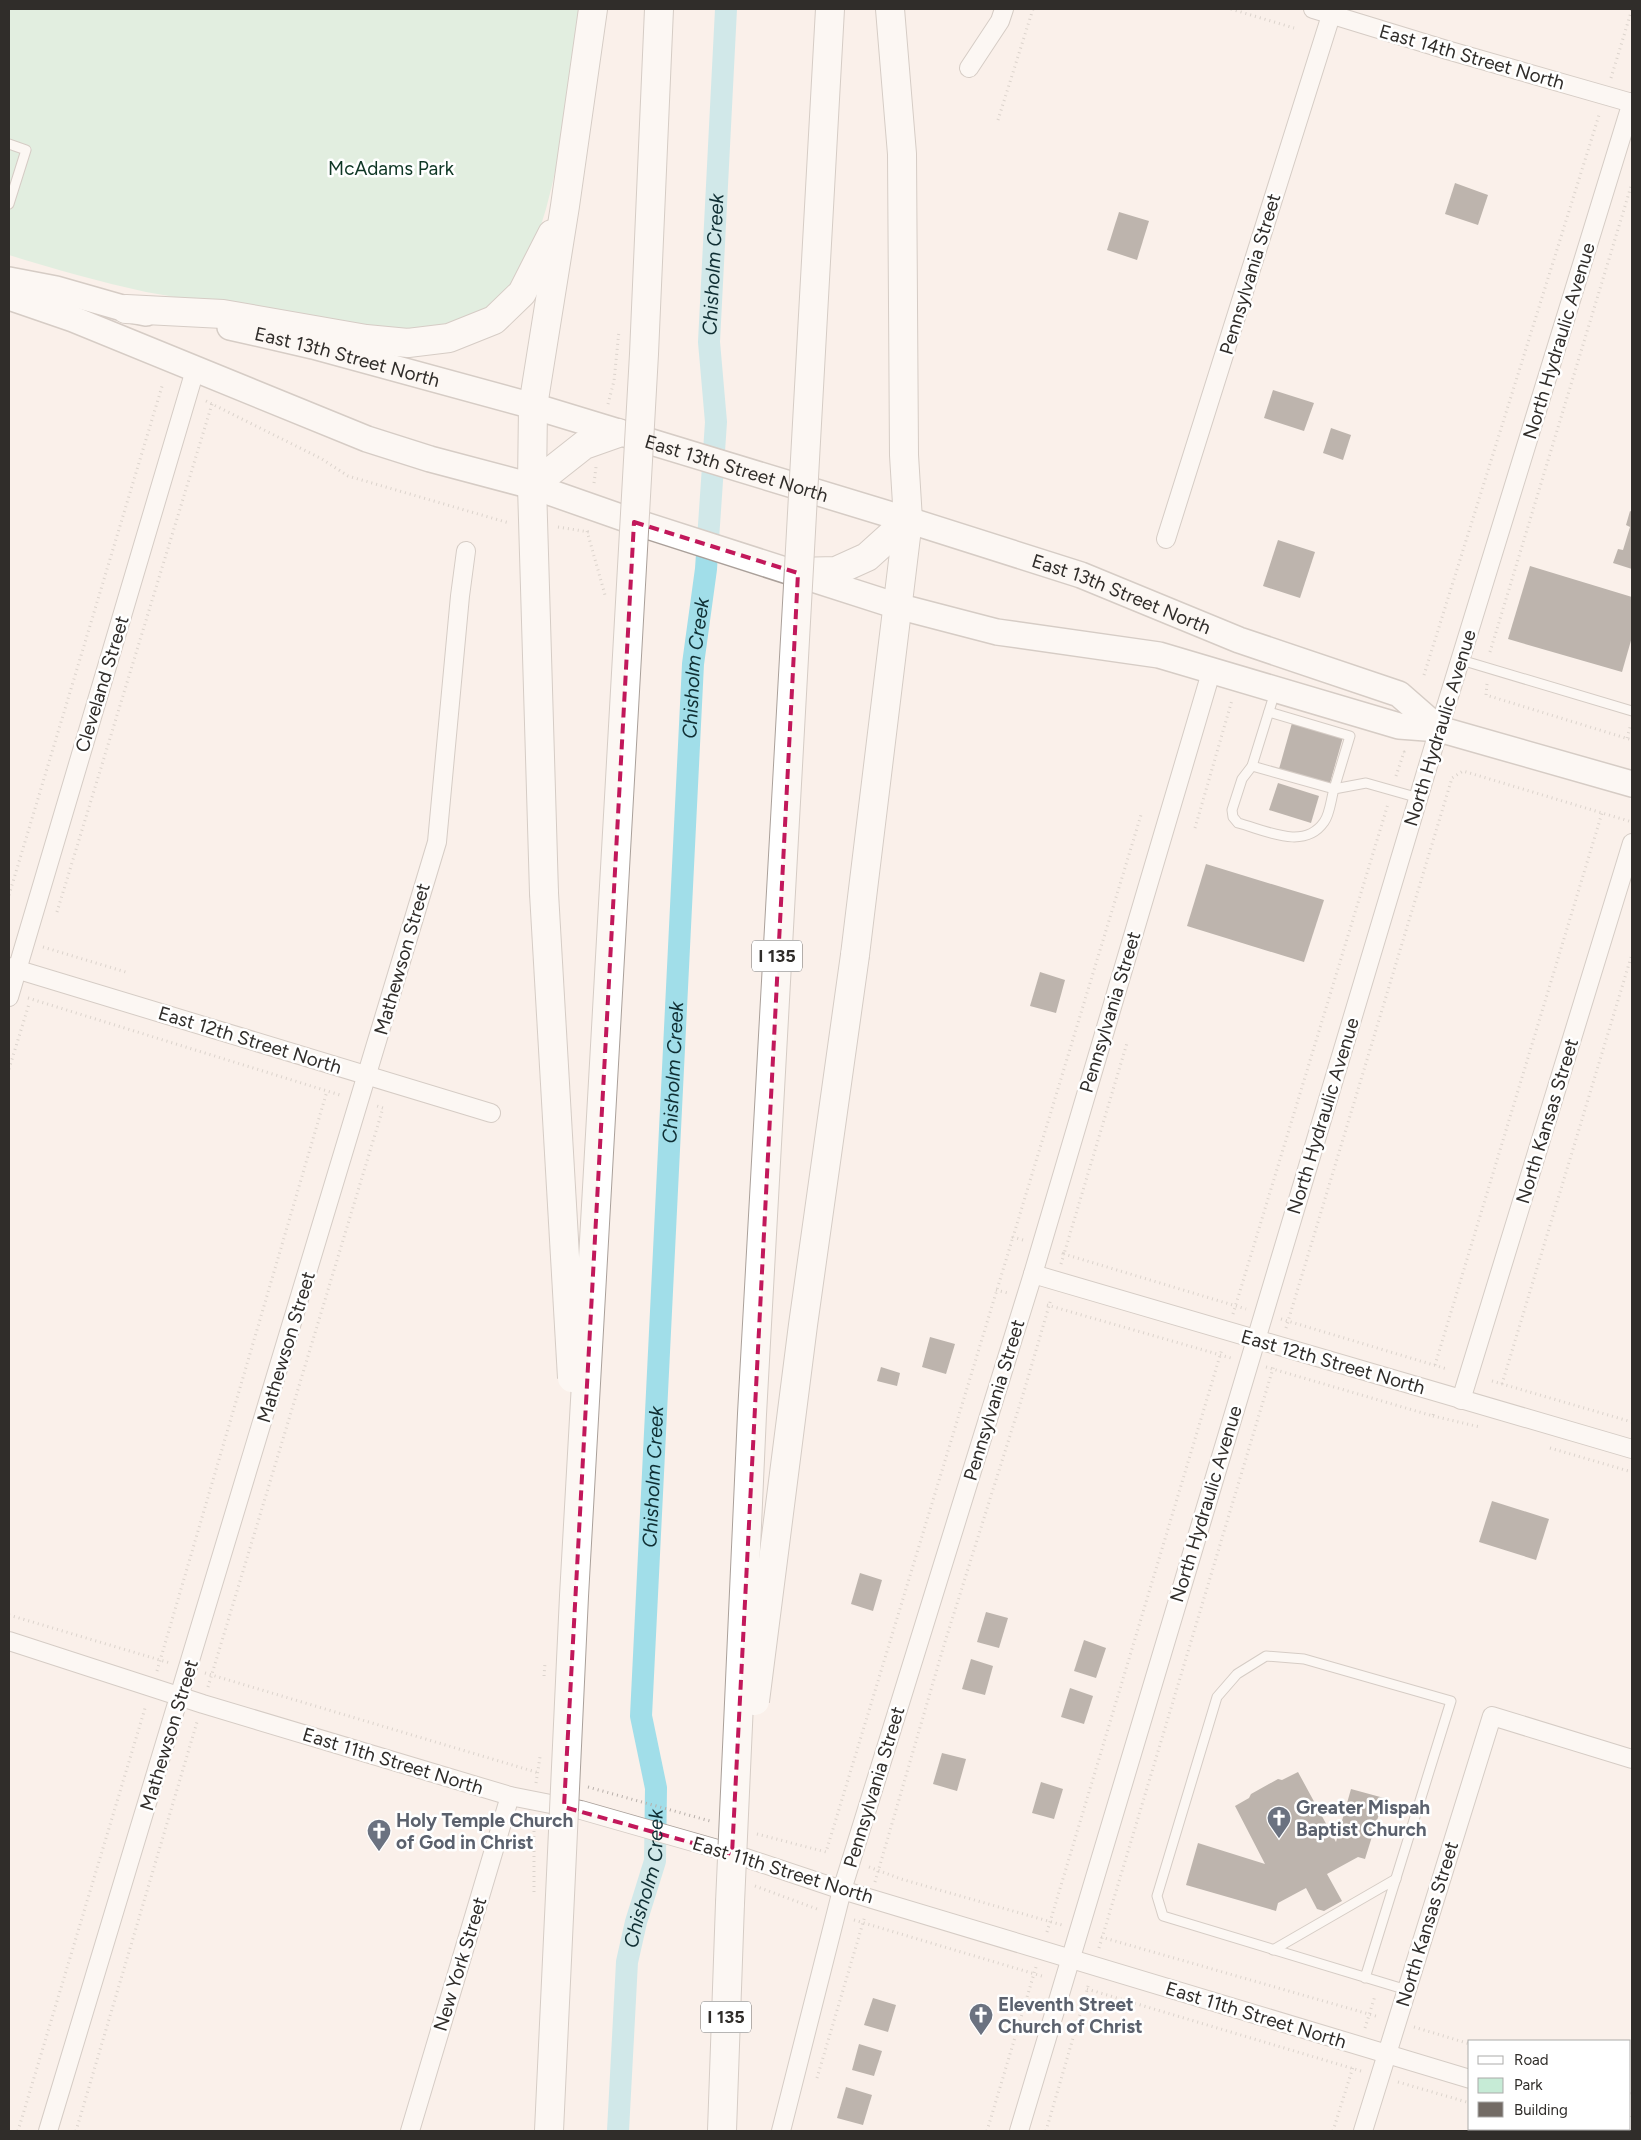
<svg xmlns="http://www.w3.org/2000/svg" width="1641" height="2140" font-family="Figtree,sans-serif">
<style>
.green{fill:#c6ebd6}
.lines{fill:none;stroke-linecap:round;stroke-linejoin:round}
.canal{stroke:#a1dee9;stroke-width:22}
.building{fill:#736b65}
.service-casing{stroke:#aaa09a;stroke-width:11}
.minor-casing{stroke:#aaa09a;stroke-width:20}
.secondary-casing{stroke:#aaa09a;stroke-width:28}
.motorway-casing{stroke:#aaa09a;stroke-width:30}
.path{stroke:#b7afaa;stroke-width:3;stroke-dasharray:1 4;stroke-linecap:butt}
.service{stroke:#fff;stroke-width:9}
.minor{stroke:#fff;stroke-width:18}
.secondary{stroke:#fff;stroke-width:25}
.motorway{stroke:#fff;stroke-width:28}
.motorway-bridge-casing{stroke:#aaa09a;stroke-width:30;stroke-linecap:butt}
.motorway-bridge{stroke:#fff;stroke-width:28}
.marked{fill:none;stroke:#c2185b;stroke-width:4;stroke-dasharray:10 6;stroke-linejoin:round}
.labels{text-anchor:middle;dominant-baseline:central;stroke-width:5;stroke-linejoin:round;paint-order:stroke}
.shield{fill:#fff;stroke:#6e6c6a;stroke-width:1}
.shield-label{font-size:18px;font-weight:bold;fill:#302d2a}
.street-label{font-size:19px;fill:#302d2a;stroke:#fff}
.park-label{font-size:19px;fill:#0e3624;stroke:#fff}
.worship-label{font-size:19px;font-weight:bold;fill:#5b616d;stroke:#fff;text-anchor:start}
.water-label{font-size:20px;font-style:italic;fill:#0f2e33;stroke:#fff}
</style>
<rect width="100%" height="100%" fill="#faf0ea"/>
<path class="green" d="M9 9H580C571 76 564 144 546 209 538 235 530 262 514 284 493 315 432 331 396 329 362 327 322 318 288 313 241 306 193 301 146 292 100 282 54 269 9 255Z"/>
<g class="lines">
<path class="canal" id="s1" d="M618 2131 627 1962 636 1922 655 1861 656 1788 641 1716 693 664 706 569 716 422 709 342 726 9"/>
</g>
<g class="building">
<path d="M1455 183 1488 195 1478 225 1445 214Z"/>
<path d="M1119 212 1149 221 1137 260 1107 250Z"/>
<path d="M1273 390 1314 403 1304 431 1264 418Z"/>
<path d="M1331 428 1351 435 1343 460 1323 453Z"/>
<path d="M1630 511 1632 512V569L1613 563 1618 549 1623 550 1630 527 1626 525Z"/>
<path d="M1278 540 1315 552 1300 598 1263 586Z"/>
<path d="M1530 566 1632 597V637L1622 672 1508 639Z"/>
<path d="M1292 723 1343 737 1330 783 1279 769Z"/>
<path d="M1278 783 1319 796 1311 823 1269 810Z"/>
<path d="M1206 864 1324 900 1304 962 1187 926Z"/>
<path d="M1040 972 1065 980 1056 1013 1030 1006Z"/>
<path d="M930 1337 955 1344 946 1374 922 1367Z"/>
<path d="M881 1367 900 1373 897 1386 877 1381Z"/>
<path d="M1492 1501 1549 1519 1536 1560 1479 1542Z"/>
<path d="M860 1573 882 1580 873 1611 851 1604Z"/>
<path d="M986 1612 1008 1618 999 1648 977 1642Z"/>
<path d="M1084 1640 1106 1648 1096 1678 1074 1671Z"/>
<path d="M971 1659 993 1666 985 1695 962 1689Z"/>
<path d="M1070 1688 1093 1696 1084 1724 1061 1717Z"/>
<path d="M942 1753 966 1759 957 1791 933 1784Z"/>
<path d="M1298 1772 1336 1842 1351 1789 1384 1798 1365 1859 1358 1857 1327 1874 1342 1901 1324 1911 1317 1909 1306 1888 1278 1903 1276 1911 1186 1885 1198 1843 1265 1864 1235 1806 1249 1798 1251 1794 1278 1779 1282 1780Z"/>
<path d="M1041 1782 1063 1789 1054 1819 1032 1813Z"/>
<path d="M873 1998 896 2005 888 2032 864 2025Z"/>
<path d="M859 2044 882 2051 874 2076 852 2070Z"/>
<path d="M846 2087 872 2095 863 2125 837 2118Z"/>
</g>
<g class="lines">
<defs>
<g id="service">
<path d="M9 144 26 150 9 204"/>
<path d="M1461 660 1632 711"/>
<path d="M1275 692 1252 766 1242 779 1232 810 1233 817 1238 823C1265 830 1304 851 1324 822 1330 814 1331 799 1334 789L1366 783 1419 798"/>
<path d="M1252 766 1334 789 1350 736 1269 712"/>
<path d="M1273 1950 1396 1879"/>
<path d="M1365 1978 1451 1701 1304 1659 1266 1656 1237 1674 1217 1697 1157 1896 1163 1916 1407 1990"/>
</g>
<g id="minor">
<path d="M1313 9 1447 50 1632 103"/>
<path d="M969 68 1000 21 1004 9"/>
<path d="M1166 539 1333 9"/>
<path d="M9 967 491 1113"/>
<path d="M9 997 195 370"/>
<path d="M1033 1274 1632 1449"/>
<path d="M1461 1400 1632 843"/>
<path d="M9 1641 203 1704 510 1796 581 1810 728 1852 842 1890 1470 2079"/>
<path d="M1630 2126 1632 2127"/>
<path d="M48 2131 437 842 460 596 466 551"/>
<path d="M410 2131 510 1796"/>
<path d="M781 2131 842 1890 1033 1274 1212 669"/>
<path d="M1019 2131 1439 729 1632 102"/>
<path d="M1363 2131 1492 1716 1632 1759"/>
</g>
<g id="secondary">
<path d="M9 280 56 289 126 309 146 313"/>
<path d="M9 297 73 319 367 439 430 459 532 486 629 520 897 606 997 632 1159 655 1399 726 1439 729 1632 784"/>
<path id="s2" d="M230 327 313 346 533 406 908 520 1081 575 1239 640 1399 694 1439 729"/>
</g>
<g id="motorway">
<path d="M126 309 223 314 366 339 408 343 449 338 494 320 522 293 552 234"/>
<path d="M532 486 584 445 618 433"/>
<path d="M793 572 836 571 867 557 908 520"/>
<path d="M544 893 532 486 533 406 565 206 593 9"/>
<path d="M855 955 908 520 904 455 902 154 890 9"/>
<path d="M722 2131 730 1903"/>
</g>
</defs>
<use href="#service" class="service-casing"/>
<use href="#minor" class="minor-casing"/>
<use href="#secondary" class="secondary-casing"/>
<use href="#motorway" class="motorway-casing"/>
<g class="path">
<path d="M1231 9 1294 28"/>
<path d="M1611 78 1632 9"/>
<path d="M998 120 1033 9"/>
<path d="M206 401 322 459 348 476 509 523"/>
<path d="M608 404 614 381 619 331"/>
<path d="M594 483 596 467"/>
<path d="M558 527 589 532"/>
<path d="M587 531 605 595"/>
<path d="M1490 652 1632 183"/>
<path d="M1424 675 1600 112"/>
<path d="M1487 684 1486 695 1632 740"/>
<path d="M1627 738 1631 724"/>
<path d="M1396 776 1404 752 1401 751"/>
<path d="M1195 828 1232 700"/>
<path d="M9 895 163 383"/>
<path d="M57 912 212 404"/>
<path d="M43 947 129 973"/>
<path d="M28 998 340 1095"/>
<path d="M9 1069 29 1004"/>
<path d="M1023 1240 1013 1237 1141 815"/>
<path d="M1062 1253 1064 1254 1127 1043"/>
<path d="M1061 1264 1064 1254 1246 1309"/>
<path d="M996 1290 1008 1293"/>
<path d="M1047 1305 1231 1358"/>
<path d="M1233 1314 1388 804"/>
<path d="M1281 1319 1447 1369"/>
<path d="M1286 1328 1452 778 1463 771 1632 822"/>
<path d="M1435 1365 1602 813"/>
<path d="M1266 1367 1433 1416 1434 1412"/>
<path d="M1492 1381 1632 1422"/>
<path d="M1502 1384 1632 954"/>
<path d="M1433 1416 1480 1427"/>
<path d="M1550 1448 1632 1472"/>
<path d="M9 1615 170 1663"/>
<path d="M157 1671 327 1091"/>
<path d="M205 1673 539 1773"/>
<path d="M544 1676 545 1663"/>
<path d="M208 1687 383 1108 377 1106"/>
<path d="M536 1783 540 1757"/>
<path d="M588 1787 710 1821"/>
<path d="M757 1834 826 1852 1013 1237"/>
<path d="M869 1867 901 1879 1062 1925"/>
<path d="M875 1882 944 1645 1025 1388 1051 1299"/>
<path d="M755 1886 817 1909"/>
<path d="M534 1892V1819"/>
<path d="M854 1920 1045 1977"/>
<path d="M1047 1932 1222 1349"/>
<path d="M1101 1937 1379 2017"/>
<path d="M1099 1948 1274 1365"/>
<path d="M1087 1989 1361 2071"/>
<path d="M1414 2027 1470 2044"/>
<path d="M1365 2028 1375 1996"/>
<path d="M817 2078 865 1916"/>
<path d="M1398 2082 1470 2103"/>
<path d="M1630 2093 1632 2094"/>
<path d="M1556 2129 1565 2131"/>
<path d="M18 2131 146 1705"/>
<path d="M76 2131 197 1722"/>
<path d="M987 2131 1036 1967"/>
<path d="M1046 2131 1089 1983"/>
<path d="M1333 2131 1353 2067"/>
</g>
<use href="#service" class="service"/>
<use href="#minor" class="minor"/>
<use href="#secondary" class="secondary"/>
<use href="#motorway" class="motorway"/>
<defs>
<g id="motorway-bridge">
<path d="M544 893 572 1378"/>
<path d="M755 1701 803 1325 855 955"/>
<path d="M730 1903 752 1414 830 9"/>
<path d="M549 2131 574 1596 644 354 659 9"/>
</g>
</defs>
<use href="#motorway-bridge" class="motorway-bridge-casing"/>
<use href="#motorway-bridge" class="motorway-bridge"/>
</g>
<path d="M0 0H1641V2140H0ZM634 522 798 573 732 1854 564 1807Z" fill="#faf0ea" fill-opacity=".55" fill-rule="evenodd"/>
<path class="marked" d="M634 522 798 573 732 1854 564 1807Z"/>
<defs>
<symbol id="church-pin" viewBox="-11 -11 22 30"><path d="M0 17L-7.5 6A9.5 9.5 0 1 1 7.5 6Z" fill="#6b7280" stroke="#fff"/><path d="M-1.2-6h2.4v3.5h3.3v2.4h-3.3V6h-2.4V-.1h-3.3v-2.4h3.3Z" fill="#fff"/></symbol>
</defs>
<g fill-rule="evenodd">
<use href="#church-pin" x="1265" y="1804" width="28" height="38"/>
<use href="#church-pin" x="365" y="1817" width="28" height="38"/>
<use href="#church-pin" x="967" y="2001" width="28" height="38"/>
</g>
<g class="labels">
<g class="shield">
<rect x="752" y="940.5" width="50" height="31" rx="4"/>
<rect x="701" y="2001.5" width="50" height="31" rx="4"/>
</g>
<g class="shield-label">
<text x="777" y="956">I 135</text>
<text x="726" y="2017">I 135</text>
</g>
<g class="street-label">
<text transform="translate(1472 57) rotate(16)">East 14th Street North</text>
<text transform="translate(1250 274) rotate(-73)">Pennsylvania Street</text>
<text transform="translate(1559 341) rotate(-73)">North Hydraulic Avenue</text>
<text stroke="none"><textPath href="#s2" startOffset="121">East 13th Street North</textPath></text>
<text stroke="none"><textPath href="#s2" startOffset="526">East 13th Street North</textPath></text>
<text stroke="none"><textPath href="#s2" startOffset="931">East 13th Street North</textPath></text>
<text transform="translate(102 684) rotate(-73)">Cleveland Street</text>
<text transform="translate(1440 728) rotate(-73)">North Hydraulic Avenue</text>
<text transform="translate(402 959) rotate(-74)">Mathewson Street</text>
<text transform="translate(1110 1012) rotate(-73)">Pennsylvania Street</text>
<text transform="translate(250 1040) rotate(17)">East 12th Street North</text>
<text transform="translate(1323 1116) rotate(-73)">North Hydraulic Avenue</text>
<text transform="translate(1547 1121) rotate(-73)">North Kansas Street</text>
<text transform="translate(286 1347) rotate(-73)">Mathewson Street</text>
<text transform="translate(1333 1362) rotate(16)">East 12th Street North</text>
<text transform="translate(994 1400) rotate(-73)">Pennsylvania Street</text>
<text transform="translate(1206 1504) rotate(-73)">North Hydraulic Avenue</text>
<text transform="translate(169 1735) rotate(-73)">Mathewson Street</text>
<text transform="translate(393 1761) rotate(17)">East 11th Street North</text>
<text transform="translate(874 1787) rotate(-73)">Pennsylvania Street</text>
<text transform="translate(783 1870) rotate(17)">East 11th Street North</text>
<text transform="translate(1427 1924) rotate(-73)">North Kansas Street</text>
<text transform="translate(460 1964) rotate(-73)">New York Street</text>
<text transform="translate(1256 2015) rotate(17)">East 11th Street North</text>
</g>
<g class="park-label">
<text x="391" y="168">McAdams Park</text>
</g>
<g class="worship-label">
<text x="1296" y="1807">Greater Mispah<tspan x="1296" dy="22">Baptist Church</tspan></text>
<text x="396" y="1820">Holy Temple Church<tspan x="396" dy="22">of God in Christ</tspan></text>
<text x="998" y="2004">Eleventh Street<tspan x="998" dy="22">Church of Christ</tspan></text>
</g>
<g class="water-label">
<text stroke="none"><textPath href="#s1" startOffset="1875">Chisholm Creek</textPath></text>
<text stroke="none"><textPath href="#s1" startOffset="1470">Chisholm Creek</textPath></text>
<text stroke="none"><textPath href="#s1" startOffset="1065">Chisholm Creek</textPath></text>
<text stroke="none"><textPath href="#s1" startOffset="660">Chisholm Creek</textPath></text>
<text stroke="none"><textPath href="#s1" startOffset="255">Chisholm Creek</textPath></text>
</g>
</g>
<rect width="1641" height="2140" fill="none" stroke="#302d2a" stroke-width="20"/>
<rect x="1468" y="2040" width="162" height="90" fill="#ffffff" stroke="#acabaa"/>
<rect x="1478" y="2056" width="25" height="8" fill="#ffffff" stroke="#acabaa"/>
<text x="1514" y="2065" font-size="15" fill="#302d2a">Road</text>
<rect x="1478" y="2078" width="25" height="15" fill="#c6ebd6" stroke="#acabaa"/>
<text x="1514" y="2090" font-size="15" fill="#302d2a">Park</text>
<rect x="1478" y="2102" width="25" height="15" fill="#736b65" stroke="#acabaa"/>
<text x="1514" y="2115" font-size="15" fill="#302d2a">Building</text>
</svg>
